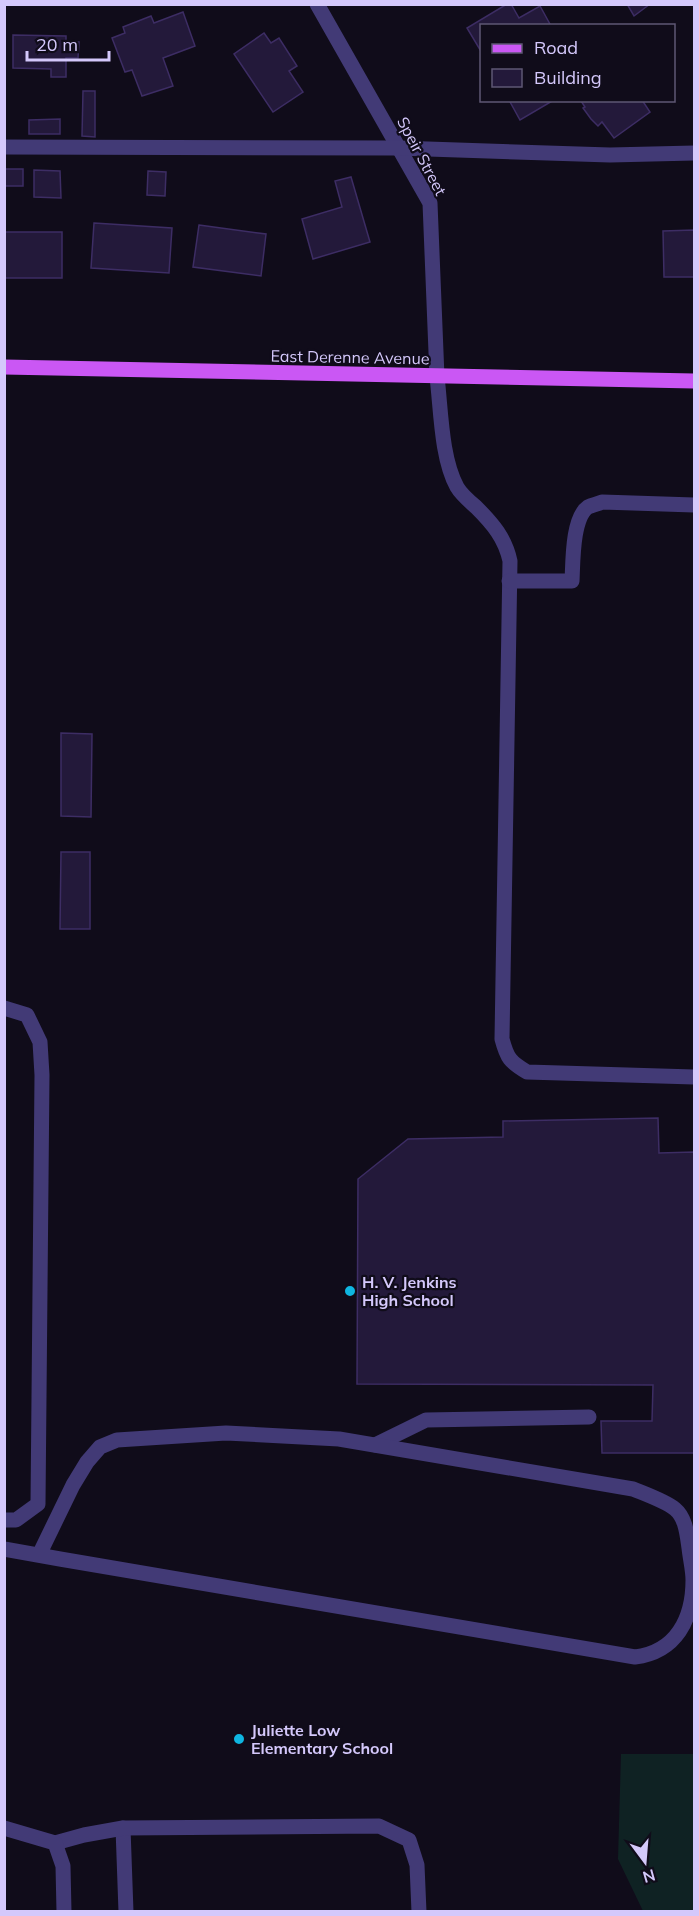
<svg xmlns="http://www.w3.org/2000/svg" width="699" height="1916" font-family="Mulish,sans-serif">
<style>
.pitch{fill:#0f2223}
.building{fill:#23193a;stroke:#3d2d64;stroke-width:1.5}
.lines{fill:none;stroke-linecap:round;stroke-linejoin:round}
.lane{stroke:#423a76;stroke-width:15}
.street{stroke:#423a76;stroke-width:15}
.primary{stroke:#ca57f4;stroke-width:15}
.poi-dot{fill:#0fb6e1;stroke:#100c1a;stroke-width:2}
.labels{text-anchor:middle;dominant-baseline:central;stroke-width:4.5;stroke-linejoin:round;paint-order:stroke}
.street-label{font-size:16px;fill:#d4c8fb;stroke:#100c1a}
.poi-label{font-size:16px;font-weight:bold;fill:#d4c8fb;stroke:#100c1a;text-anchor:start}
</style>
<rect width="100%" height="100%" fill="#100c1a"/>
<path class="pitch" d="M621 1754H694V1911H643L618 1859Z"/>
<g class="building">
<path d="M507 4H511L519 18 540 6 551 26H482V53L467 28Z"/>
<path d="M627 4H650L634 16Z"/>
<path d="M183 12 195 46 163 58 173 86 142 96 132 70 125 72 112 38 125 33 123 27 151 16 154 23Z"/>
<path d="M264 33 271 43 279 38 297 66 289 71 303 92 273 112 234 54Z"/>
<path d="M13 35 66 36V42H79L78 58H66V77H51V69L13 68Z"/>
<path d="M83 91H95V137L82 136Z"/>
<path d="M509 100H554L520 120Z"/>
<path d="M642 100 650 112 614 138 602 122 598 126 591 119 583 108 585 107 581 101Z"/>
<path d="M60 119V134H29V120Z"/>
<rect x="4" y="169" width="19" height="17"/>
<path d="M34 170 60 171 61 198 34 197Z"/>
<path d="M148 171 166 172 165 196 147 195Z"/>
<path d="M351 177 370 242 313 259 302 219 342 207 335 181Z"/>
<path d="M94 223 172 228 169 273 91 268Z"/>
<path d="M199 225 266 234 261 276 193 267Z"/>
<path d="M694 230V277H664L663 231Z"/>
<rect x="4" y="232" width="58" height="46"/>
<path d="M61 733 92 734 91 817 61 816Z"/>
<path d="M61 852H90V929H60Z"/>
<path d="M658 1118 659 1153 694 1152V1453H602L601 1421H652L653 1385 357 1384 358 1179 408 1139 503 1137V1121Z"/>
</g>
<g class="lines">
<g class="lane">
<path d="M437 377C441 409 441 458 457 487 461 494 469 501 476 507 493 524 505 538 510 561L502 1039C507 1058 510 1062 527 1072L694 1077"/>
<path d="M509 581H572C573 563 572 518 588 507 592 505 598 504 602 502L694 505"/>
<path d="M4 1008 27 1015 40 1042 42 1075 38 1504 16 1520H4"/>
<path d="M375 1445 426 1420 589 1417"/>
<path d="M4 1549 60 1559 635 1657C676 1652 693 1619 693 1580 693 1570 690 1558 689 1548 687 1535 686 1518 675 1509 665 1501 645 1494 633 1489L339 1439 226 1433 117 1440 100 1447 87 1462 73 1485 39 1555"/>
<path d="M123 1828 126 1912"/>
<path d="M55 1843 84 1835 123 1828 379 1826 409 1840 417 1865 419 1912"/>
</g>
<g class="street">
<path d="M317 4 430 203 437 377"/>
<path d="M4 147 398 148 610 155 694 153"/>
<path d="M4 1828 55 1843 63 1866 64 1912"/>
</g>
<path class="primary" d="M4 367 694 381"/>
</g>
<g class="poi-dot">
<circle cx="350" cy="1291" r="6"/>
<circle cx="239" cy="1739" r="6"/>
</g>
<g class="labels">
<g class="street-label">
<text transform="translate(422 156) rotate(62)">Speir Street</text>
<text transform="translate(350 357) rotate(1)">East Derenne Avenue</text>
</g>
<g class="poi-label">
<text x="362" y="1282">H. V. Jenkins<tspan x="362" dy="18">High School</tspan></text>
<text x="251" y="1730">Juliette Low<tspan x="251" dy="18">Elementary School</tspan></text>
</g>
</g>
<rect width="699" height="1916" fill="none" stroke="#d4c8fb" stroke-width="12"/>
<rect x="480" y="24" width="195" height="78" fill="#100c1a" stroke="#5e5774" stroke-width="1.5"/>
<rect x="492" y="44" width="30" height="9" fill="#ca57f4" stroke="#5e5774" stroke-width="1.5"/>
<text x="534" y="54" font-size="18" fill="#d4c8fb">Road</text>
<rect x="492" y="69" width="30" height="18" fill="#23193a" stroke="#5e5774" stroke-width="1.5"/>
<text x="534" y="84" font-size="18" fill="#d4c8fb">Building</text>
<g transform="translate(645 1862) rotate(164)" stroke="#100c1a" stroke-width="4.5" paint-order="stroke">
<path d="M0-4.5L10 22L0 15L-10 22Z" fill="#d4c8fb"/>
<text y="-9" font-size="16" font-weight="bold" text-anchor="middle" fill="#d4c8fb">N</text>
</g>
<path d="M27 51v9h82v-9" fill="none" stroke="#d4c8fb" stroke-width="3"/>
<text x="36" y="51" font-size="18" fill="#d4c8fb" stroke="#100c1a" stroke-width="4.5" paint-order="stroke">20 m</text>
</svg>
